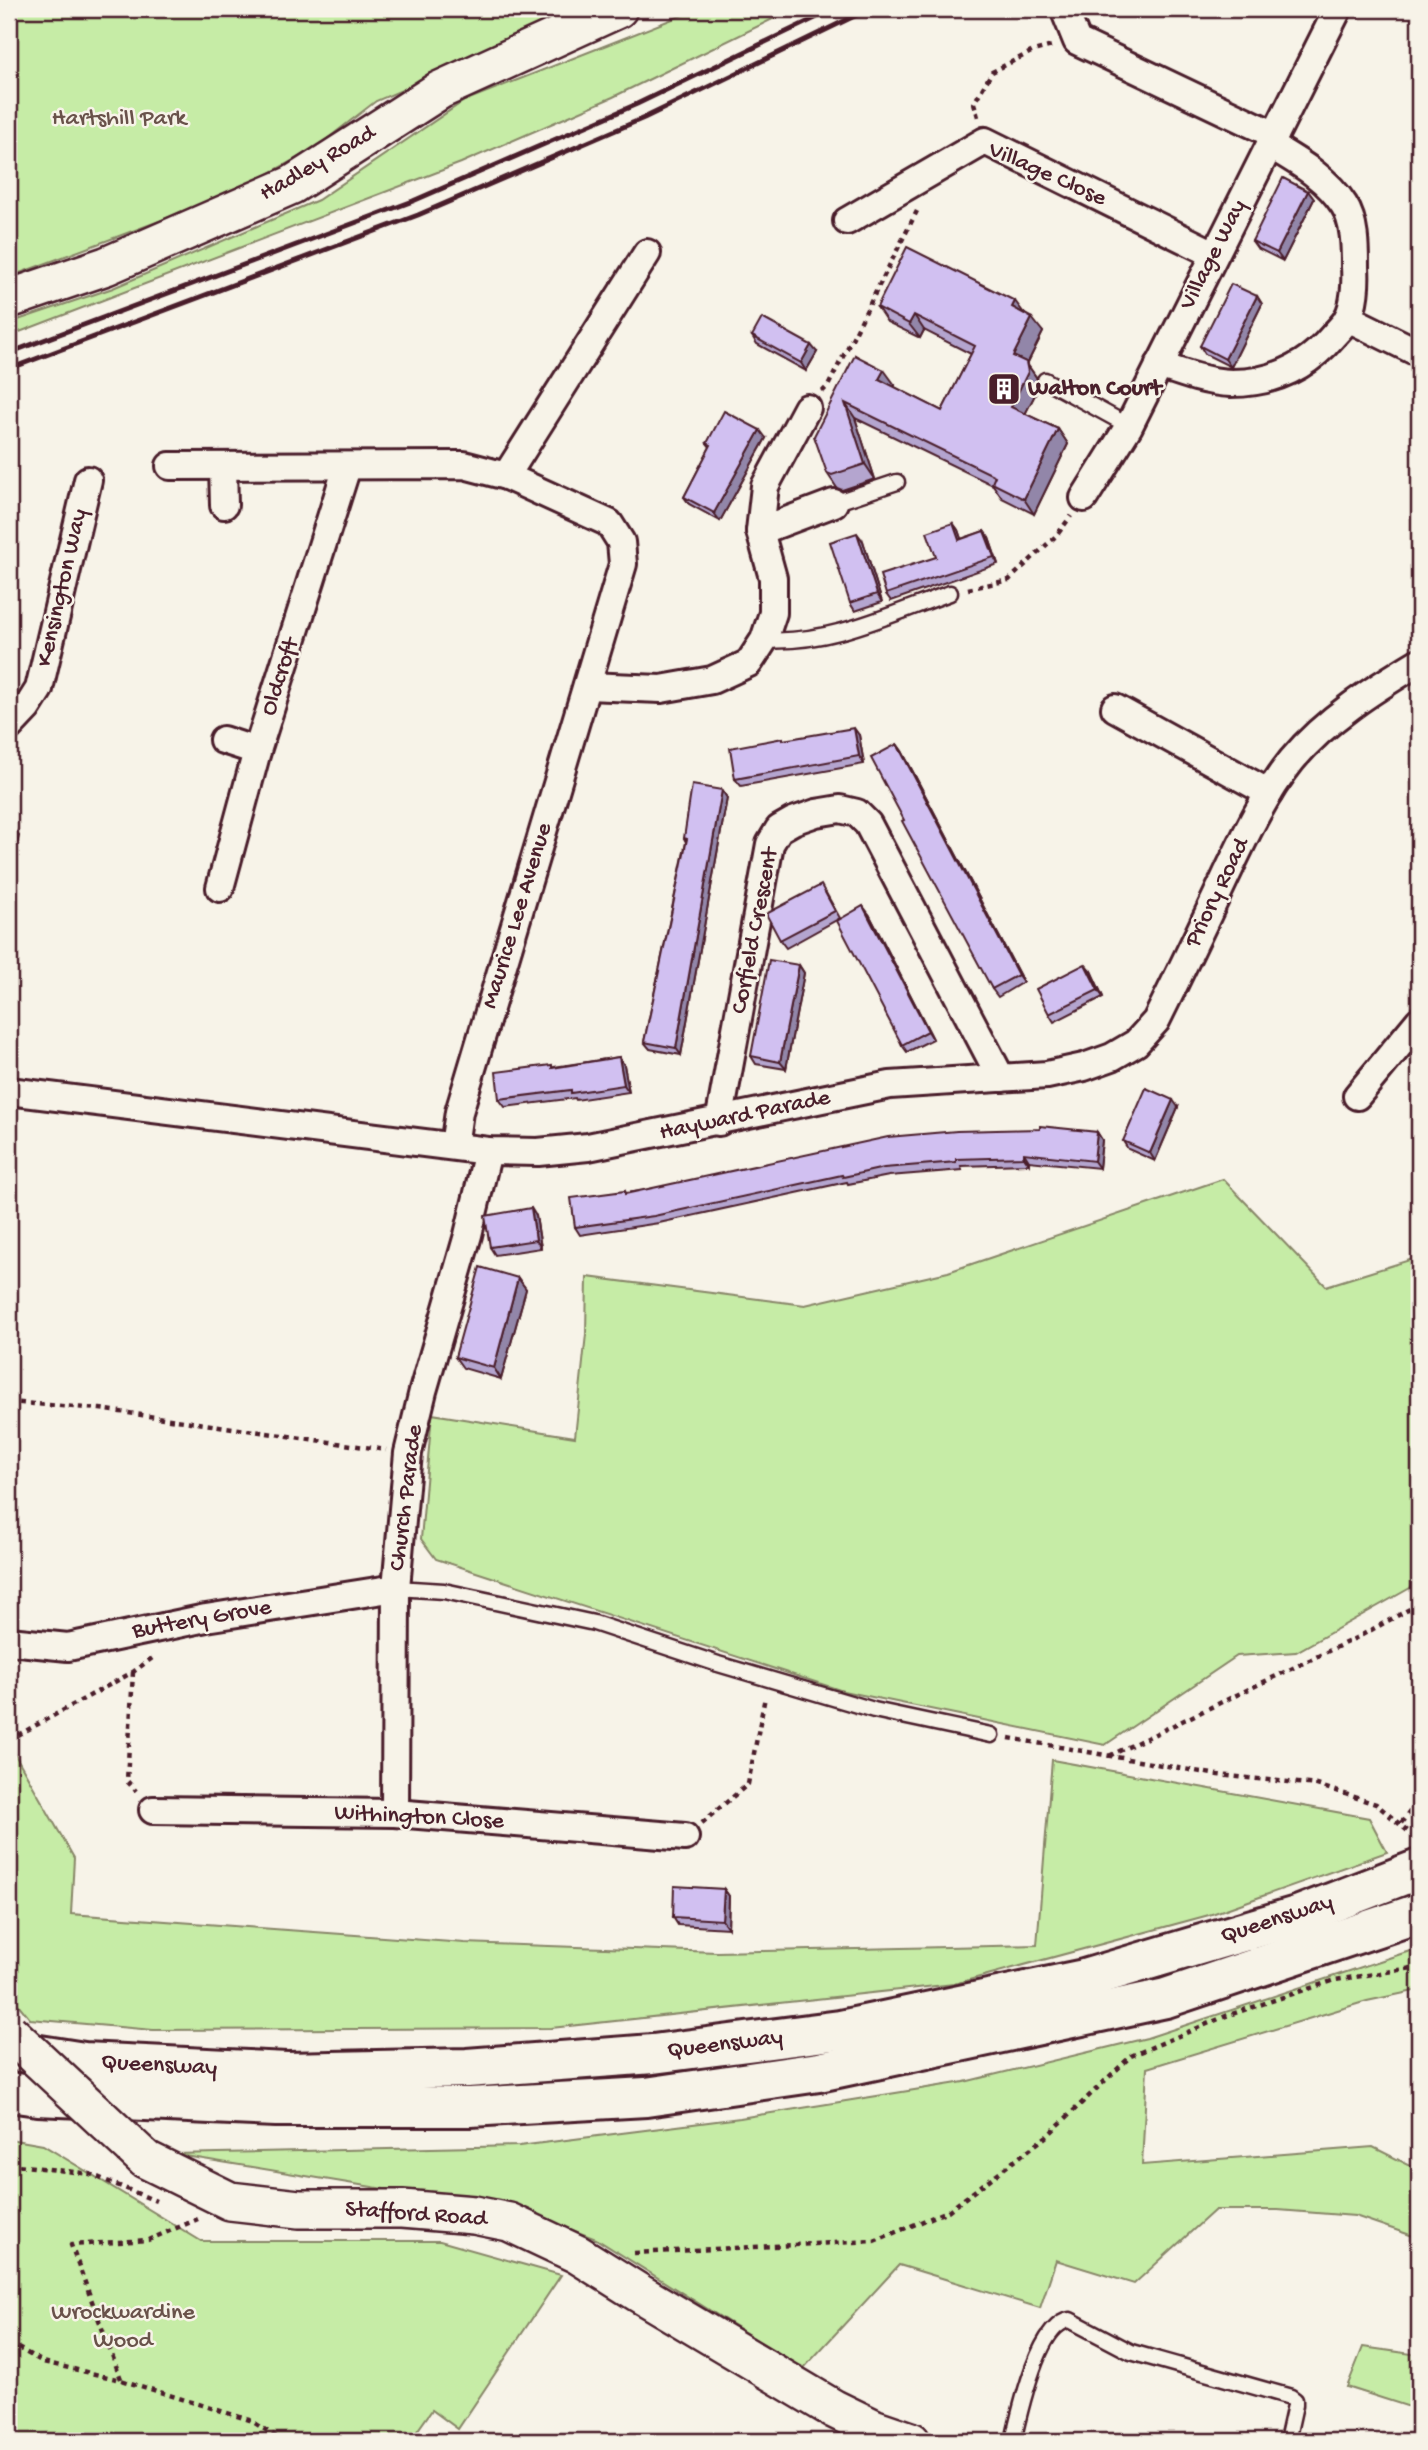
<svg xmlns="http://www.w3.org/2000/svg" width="1428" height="2450" font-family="'Gochi Hand',sans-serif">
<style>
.green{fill:#c6eca6;stroke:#888668;stroke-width:2}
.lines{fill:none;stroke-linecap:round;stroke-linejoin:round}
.lane-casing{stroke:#4a1f2b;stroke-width:19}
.street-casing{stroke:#4a1f2b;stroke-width:32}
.secondary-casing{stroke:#4a1f2b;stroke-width:42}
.highway-casing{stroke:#4a1f2b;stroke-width:44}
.path{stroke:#4a1f2b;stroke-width:4.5;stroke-dasharray:5 5;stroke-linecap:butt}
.lane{stroke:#f7f3e8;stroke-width:14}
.street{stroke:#f7f3e8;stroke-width:26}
.secondary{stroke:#f7f3e8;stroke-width:37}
.highway{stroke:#f7f3e8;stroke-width:38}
.rail{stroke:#4a1f2b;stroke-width:5}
.secondary-bridge-casing{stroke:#4a1f2b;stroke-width:42;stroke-linecap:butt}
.secondary-bridge{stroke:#f7f3e8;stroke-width:37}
.wall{fill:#b4a5cf;stroke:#4a1f2b;stroke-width:2}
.shaded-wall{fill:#9286a9;stroke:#4a1f2b;stroke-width:2}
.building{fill:#d1c0f1;stroke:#4a1f2b;stroke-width:2}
.labels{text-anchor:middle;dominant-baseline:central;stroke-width:5;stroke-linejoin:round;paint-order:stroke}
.park-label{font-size:24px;fill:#69524a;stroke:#f7f3e8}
.street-label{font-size:24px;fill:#4a1f2b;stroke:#f7f3e8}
.poi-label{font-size:24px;font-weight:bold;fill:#4a1f2b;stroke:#f7f3e8;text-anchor:start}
</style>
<rect width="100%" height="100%" fill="#f7f3e8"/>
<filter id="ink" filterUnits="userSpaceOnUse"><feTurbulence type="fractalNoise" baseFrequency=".0143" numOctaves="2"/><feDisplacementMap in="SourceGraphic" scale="14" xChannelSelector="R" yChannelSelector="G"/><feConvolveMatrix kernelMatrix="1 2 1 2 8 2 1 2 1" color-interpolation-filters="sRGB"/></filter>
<g filter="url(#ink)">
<g class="green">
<path d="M9 9H591L376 101 314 149 229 195 9 277Z"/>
<path d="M698 9H793L613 97 461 163 9 336V323L113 288 318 200 464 101Z"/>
<path d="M1223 1179 1326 1286 1419 1257V1583L1296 1652 1237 1656 1105 1745 843 1691 436 1559 421 1539 432 1414 575 1437 586 1334 587 1277 805 1305 948 1272Z"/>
<path d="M9 1744 74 1858 71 1914 465 1943 717 1952 1037 1945 1052 1760 1369 1818 1387 1852 1209 1915 954 1984 551 2028 153 2030 30 2019 9 1993Z"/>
<path d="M1419 1948V1990L1367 2001 1147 2068 1142 2165 1373 2147 1419 2170V2238L1355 2216 1278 2210H1215L1134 2284 1056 2260 1040 2308 899 2265 803 2369 596 2239 498 2202 390 2190 173 2154 519 2146 740 2118 964 2082 1147 2038Z"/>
<path d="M9 2139 43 2145 201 2241H440L561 2275 458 2429 432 2410 410 2441H9Z"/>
<path d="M1363 2347 1419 2355V2410L1347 2387Z"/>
</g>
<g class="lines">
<defs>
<g id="lane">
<path d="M1045 380 1129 426"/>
<path d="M834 503 897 482"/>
<path d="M764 640C828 645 891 614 950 593"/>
<path d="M396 1588 444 1591 594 1623 718 1664 874 1710 991 1735"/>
<path d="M1013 2441C1019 2415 1038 2323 1070 2320L1131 2352 1291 2397 1295 2400V2405L1287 2441"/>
</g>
<g id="street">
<path d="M1064 9 1077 41 1275 135"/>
<path d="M847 221 985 141 1214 254"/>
<path d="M1348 318 1419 353"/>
<path d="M1159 365C1182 373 1206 382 1231 383 1273 383 1307 367 1333 336 1338 330 1344 325 1347 319 1355 306 1356 282 1355 267 1355 247 1355 222 1344 205 1326 177 1298 162 1270 145"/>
<path d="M170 466 464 465 506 476 609 523 621 542 623 564 459 1112 454 1146"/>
<path d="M223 466 224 505"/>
<path d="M506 476 647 253"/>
<path d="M1084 498 1129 426 1338 9"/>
<path d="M760 531 834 503"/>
<path d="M587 686 661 689 712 680 749 663 764 640 773 613V578L760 531 765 486 807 408"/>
<path d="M1115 708 1269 793"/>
<path d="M9 727 27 708 39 689 88 480"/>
<path d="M223 740 257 751"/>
<path d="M220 888 257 751 347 467"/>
<path d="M9 1091 488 1151 538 1152 588 1147 890 1085 1047 1075 1084 1067 1112 1057 1136 1043 1156 1021C1180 973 1203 925 1226 876 1245 836 1264 795 1292 760 1326 719 1374 689 1419 662"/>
<path d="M1357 1096 1419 1021"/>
<path d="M719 1122 770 844 779 829 793 821 816 813 840 809 857 813 868 824 1001 1078"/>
<path d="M9 1641 68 1647 206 1618 396 1588"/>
<path d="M153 1810 395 1813 685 1837"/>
<path d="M395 1813 396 1588 408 1453 423 1391 468 1235 488 1151"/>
</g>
<g id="secondary">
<path d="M9 299 106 266 292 185 440 90 618 9"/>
<path d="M145 2159 230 2201 299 2209H402L474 2215 509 2222 577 2254 639 2293 834 2409 873 2428 911 2441"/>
</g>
<g id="highway">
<path d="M14 2051 84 2062 287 2072 467 2068 653 2054 840 2030 1084 1979 1300 1915 1419 1869"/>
<path d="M9 2092 38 2096 276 2107H470L646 2097 819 2072 1166 1998 1419 1913"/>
</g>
</defs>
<use href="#lane" class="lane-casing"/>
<use href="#street" class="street-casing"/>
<use href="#secondary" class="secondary-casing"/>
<use href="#highway" class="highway-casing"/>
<g class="path">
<path d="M978 117 974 103 992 72 1033 51 1052 46"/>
<path d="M822 392 828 386 917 211"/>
<path d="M968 589 1009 580 1057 535 1071 516"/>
<path d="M9 1402 100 1409 386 1450"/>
<path d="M133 1672 127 1781 136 1791"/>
<path d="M1009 1738 1218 1775 1317 1785 1376 1804 1416 1838"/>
<path d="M9 1740 133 1672 155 1656"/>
<path d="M1109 1756 1362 1635 1419 1604"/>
<path d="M702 1823 748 1784 765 1697"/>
<path d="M1401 1823 1419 1800"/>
<path d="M9 2164 90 2174 156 2201"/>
<path d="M634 2253 874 2241 948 2211 1047 2136 1131 2056 1226 2016 1335 1980 1419 1967"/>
<path d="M9 2343 43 2362 121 2380 250 2420 283 2441"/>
<path d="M121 2379 71 2245 148 2240 198 2219"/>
</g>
<use href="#lane" class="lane"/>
<use href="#street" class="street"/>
<use href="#secondary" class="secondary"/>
<use href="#highway" class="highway"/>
<g class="rail">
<path d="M9 353 413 201 637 104 834 9"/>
<path d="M9 369 418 215 644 118 869 9"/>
</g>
<defs>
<path id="secondary-bridge" d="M9 2032 145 2159"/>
</defs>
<use href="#secondary-bridge" class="secondary-bridge-casing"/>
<use href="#secondary-bridge" class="secondary-bridge"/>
</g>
<g class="wall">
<path d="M1308 191 1314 199 1283 261 1257 248 1252 241Z"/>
<path d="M1257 296 1262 304 1231 367 1205 354 1200 346Z"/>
<path d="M877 307 1024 313 1043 332 1027 364 1036 377 1039 387 1025 414 1058 429 1068 444 1034 514 1002 498 993 485 855 418 875 479 842 490 837 488 827 473 855 355 895 385 894 387 942 411 971 354 924 330 920 338 887 322Z"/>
<path d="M752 336 817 352 806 371 757 344Z"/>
<path d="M766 438 720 521 689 504 684 497 710 447 707 443Z"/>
<path d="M953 523 958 530 961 539 984 531 989 538 998 564 891 601 886 594 936 557Z"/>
<path d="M863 541 882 602 855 611 850 603Z"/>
<path d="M859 735 864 764 741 786 735 779 784 740Z"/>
<path d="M897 744 902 751 1023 982 998 997 992 989Z"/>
<path d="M722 790 727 798 681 1055 650 1049 644 1042 686 842 684 838Z"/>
<path d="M826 893 840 918 786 948 780 940Z"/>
<path d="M869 914 933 1039 907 1052 902 1045Z"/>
<path d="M799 965 804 973 786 1069 756 1064 751 1056Z"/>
<path d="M1091 971 1103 997 1054 1022 1049 1014Z"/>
<path d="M619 1057 624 1065 629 1092 576 1100 575 1098 505 1107 499 1099 554 1067Z"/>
<path d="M1178 1107 1155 1161 1128 1149 1123 1141Z"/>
<path d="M1097 1132 1102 1140 1099 1168 1029 1161V1164L961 1166 962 1170 889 1176 848 1184 847 1182 659 1223 580 1235 575 1227 625 1191 626 1193Z"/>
<path d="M536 1216 541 1248 495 1255 490 1247Z"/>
<path d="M518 1278 526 1289 501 1379 463 1368 455 1357Z"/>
<path d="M724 1889 729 1896 728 1928 678 1925 673 1917Z"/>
</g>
<g class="shaded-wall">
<path d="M1308 191 1314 199 1283 261 1277 253Z"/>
<path d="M1257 296 1262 304 1231 367 1225 359Z"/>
<path d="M1015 301 1026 316 1012 307Z"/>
<path d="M914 315 924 330 920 338 909 324Z"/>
<path d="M1032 318 1043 332 1027 364 1036 377 1039 387 1021 422 1011 407 1013 356Z"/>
<path d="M811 345 817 352 806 371 801 363Z"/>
<path d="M884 370 895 385 890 394 879 379Z"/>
<path d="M845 403 855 418 875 479 865 464Z"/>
<path d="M1058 429 1068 444 1034 514 1024 499Z"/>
<path d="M760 430 766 438 720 521 714 513Z"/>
<path d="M953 523 958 530 964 547 959 540Z"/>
<path d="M984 531 989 538 998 564 994 557Z"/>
<path d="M857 533 863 541 882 602 877 594Z"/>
<path d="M854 728 859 735 864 764 859 756Z"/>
<path d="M897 744 902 751 1023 982 1018 975Z"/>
<path d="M722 790 727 798 681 1055 676 1048Z"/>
<path d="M9 821 19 836 9 877Z"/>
<path d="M863 906 869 914 933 1039 928 1031Z"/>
<path d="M1085 964 1091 971 1103 997 1098 990Z"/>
<path d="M799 965 804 973 786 1069 780 1062Z"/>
<path d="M619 1057 624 1065 629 1092 624 1085Z"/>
<path d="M1173 1100 1178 1107 1155 1161 1150 1153Z"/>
<path d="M1097 1132 1102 1140 1099 1168 1094 1161Z"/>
<path d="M1024 1153 1029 1161V1164L1024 1157Z"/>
<path d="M531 1208 536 1216 541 1248 536 1240Z"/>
<path d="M518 1278 526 1289 501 1379 494 1368Z"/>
<path d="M724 1889 729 1896 728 1928 722 1920Z"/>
</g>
<g class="building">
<path d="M1283 178 1308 191 1277 253 1252 241Z"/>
<path d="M907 247 1015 301 1012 307 1032 318 1013 356 1026 362 1028 372 1011 407 1058 429 1024 499 992 483 995 476 845 403 865 464 832 475 827 473 814 436 855 355 884 370 879 379 942 411 975 346 914 315 909 324 877 307Z"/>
<path d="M1231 284 1257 296 1225 359 1200 346Z"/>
<path d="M762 318 811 345 801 363 752 336Z"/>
<path d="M724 411 760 430 714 513 684 497 711 445 707 443Z"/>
<path d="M953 523 959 540 984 531 994 557 886 594 880 575 936 557 927 532Z"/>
<path d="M857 533 877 594 850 603 830 542Z"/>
<path d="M854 728 859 756 735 779 730 748 783 738V740Z"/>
<path d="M897 744 1018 975 992 989 902 821 904 820 871 758Z"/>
<path d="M692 785 722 790 676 1048 644 1042 687 839 684 838Z"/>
<path d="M821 885 835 911 780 940 766 914Z"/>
<path d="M863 906 928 1031 902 1045 837 921Z"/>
<path d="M769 960 799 965 780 1062 751 1056Z"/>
<path d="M1085 964 1098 990 1049 1014 1036 989Z"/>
<path d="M619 1057 624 1085 571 1093V1090L499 1099 496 1072 552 1065V1068Z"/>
<path d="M1146 1088 1173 1100 1150 1153 1123 1141Z"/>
<path d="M1040 1126 1097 1132 1094 1161 1024 1153V1157L956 1159V1162L884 1168 843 1177 842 1175 654 1216 575 1227 571 1198 625 1191V1194L888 1137 957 1131 1040 1129Z"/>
<path d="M531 1208 536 1240 490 1247 485 1216Z"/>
<path d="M480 1267 518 1278 494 1368 455 1357Z"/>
<path d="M674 1886 724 1889 722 1920 673 1917Z"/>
</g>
</g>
<defs>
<symbol id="building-square" viewBox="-11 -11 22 22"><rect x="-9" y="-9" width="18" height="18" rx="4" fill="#4a1f2b" stroke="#f7f3e8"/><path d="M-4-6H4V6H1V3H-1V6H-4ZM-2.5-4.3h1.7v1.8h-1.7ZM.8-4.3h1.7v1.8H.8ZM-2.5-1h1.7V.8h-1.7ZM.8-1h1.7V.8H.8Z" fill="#fff"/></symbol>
</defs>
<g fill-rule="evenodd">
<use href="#building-square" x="985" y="370" width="38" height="38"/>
</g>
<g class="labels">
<g class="park-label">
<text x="119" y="119">Hartshill Park</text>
<text x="123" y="2313">Wrockwardine<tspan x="123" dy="28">Wood</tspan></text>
</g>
<g class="street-label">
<text transform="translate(318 164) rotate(-30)">Hadley Road</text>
<text transform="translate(1047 175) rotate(24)">Village Close</text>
<text transform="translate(1214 255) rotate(-63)">Village Way</text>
<text transform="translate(63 588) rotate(-77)">Kensington Way</text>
<text transform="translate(281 677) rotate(-72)">Oldcroft</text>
<text transform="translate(1218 893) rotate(-64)">Priory Road</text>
<text transform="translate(518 916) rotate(-73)">Maurice Lee Avenue</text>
<text transform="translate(756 931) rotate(-79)">Corfield Crescent</text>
<text transform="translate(745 1116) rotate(-12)">Hayward Parade</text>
<text transform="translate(407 1498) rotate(-83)">Church Parade</text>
<text transform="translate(202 1620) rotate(-10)">Buttery Grove</text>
<text transform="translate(419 1818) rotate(3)">Withington Close</text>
<text transform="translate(1277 1920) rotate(-18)">Queensway</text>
<text transform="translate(725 2045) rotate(-7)">Queensway</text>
<text transform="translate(159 2066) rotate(3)">Queensway</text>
<text transform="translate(416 2215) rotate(4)">Stafford Road</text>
</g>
<g class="poi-label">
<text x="1028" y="389">Walton Court</text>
</g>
</g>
<rect width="1428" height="2450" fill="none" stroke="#f7f3e8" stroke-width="35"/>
<rect x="18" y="18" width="1393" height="2415" fill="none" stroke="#4a1f2b" stroke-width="2.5" filter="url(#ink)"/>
</svg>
